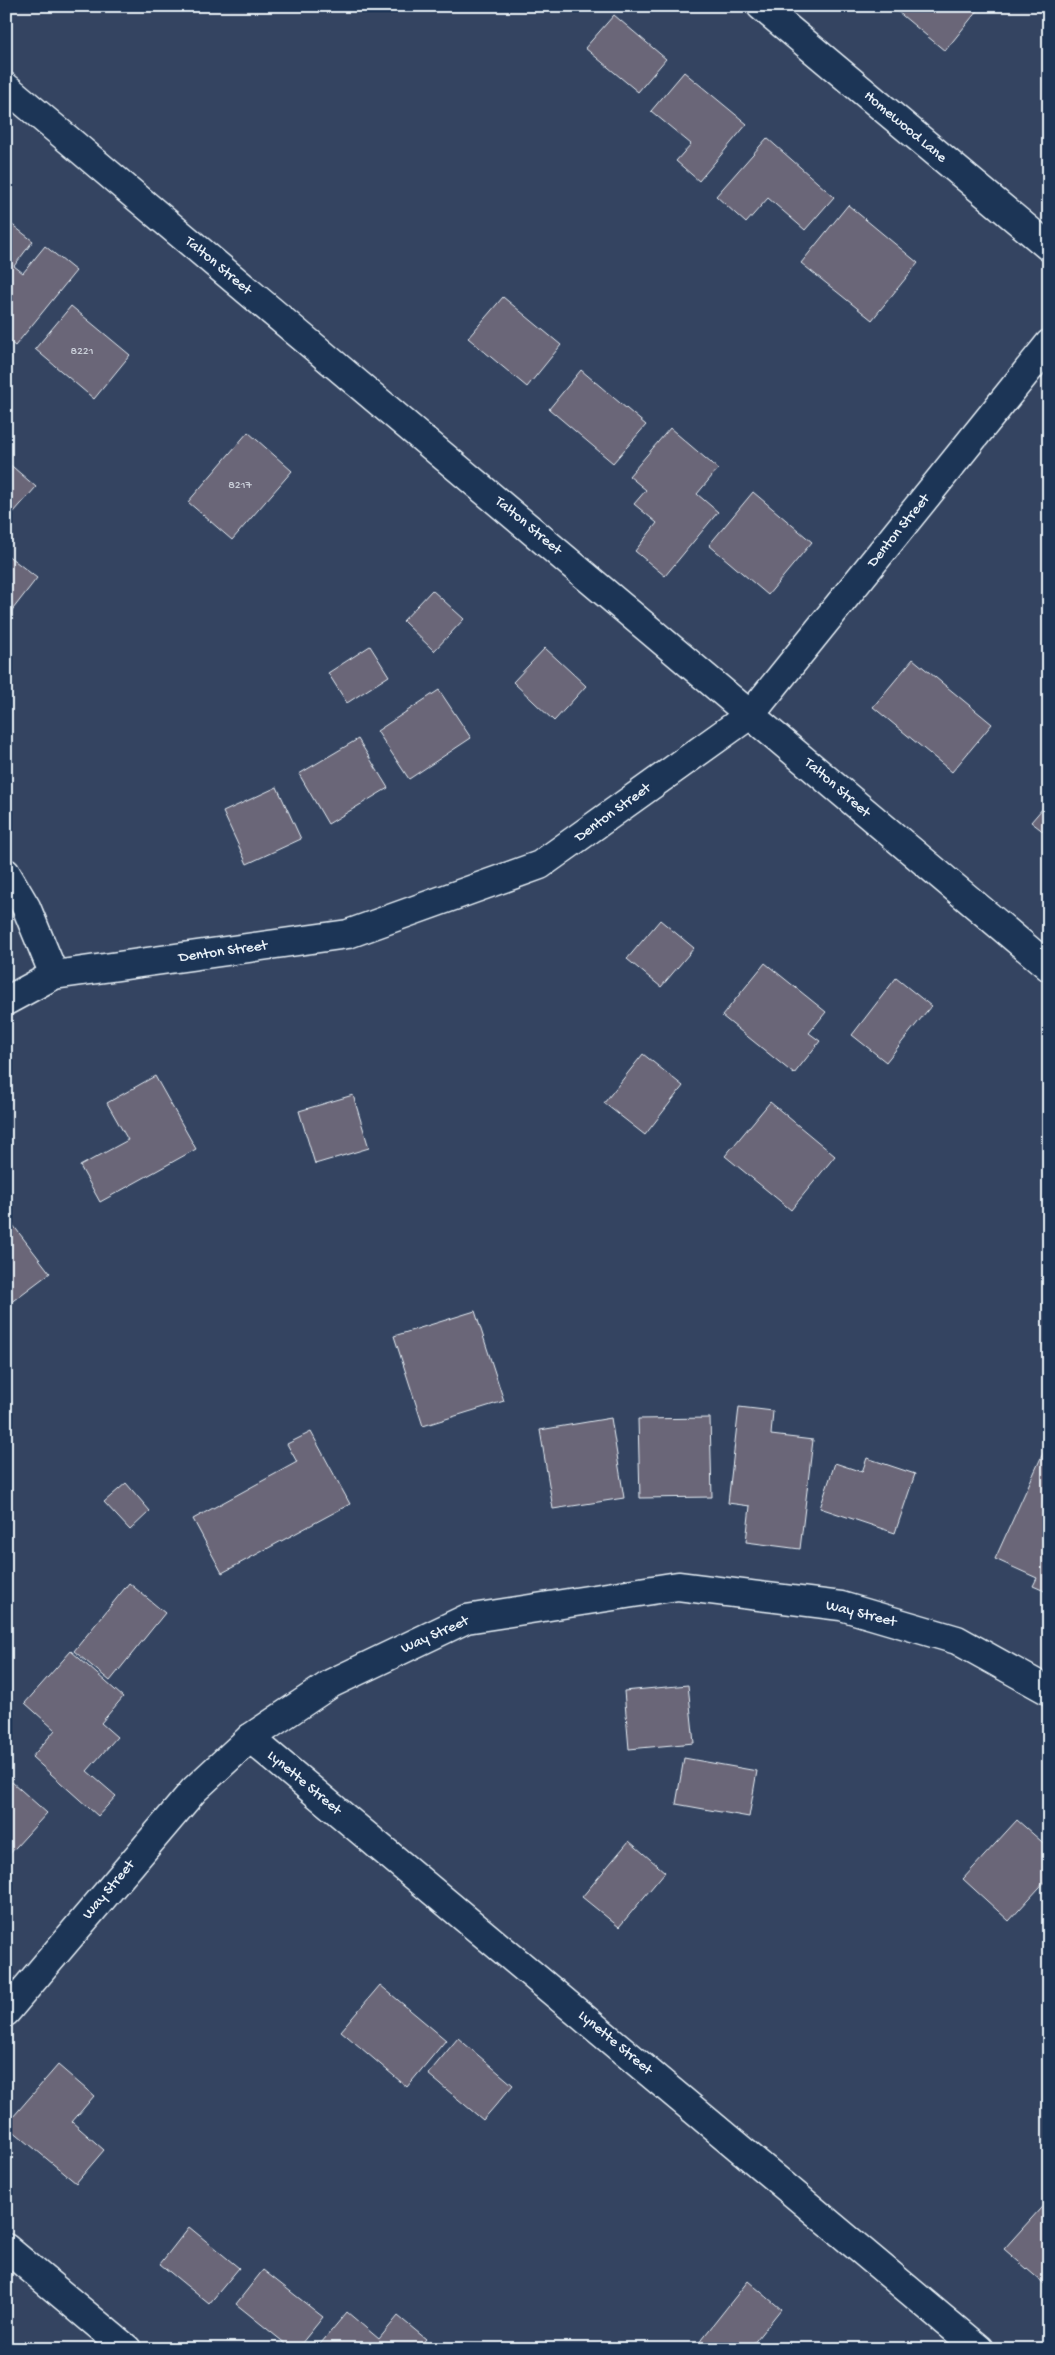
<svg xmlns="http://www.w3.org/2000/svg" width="1055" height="2355" font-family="'Gochi Hand',sans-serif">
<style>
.building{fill:#6b6678;stroke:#e8f1f8}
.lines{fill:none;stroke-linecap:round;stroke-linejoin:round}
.minor-casing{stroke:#e8f1f8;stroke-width:31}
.minor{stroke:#1d3557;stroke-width:28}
.labels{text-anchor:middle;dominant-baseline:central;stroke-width:5;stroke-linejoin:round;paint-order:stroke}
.number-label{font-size:12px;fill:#c9ced8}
.street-label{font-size:15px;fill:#e8f1f8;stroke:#1d3557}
</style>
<rect width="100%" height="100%" fill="#344461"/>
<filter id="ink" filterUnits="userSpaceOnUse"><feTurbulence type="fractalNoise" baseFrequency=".02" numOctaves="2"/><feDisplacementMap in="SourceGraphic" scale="10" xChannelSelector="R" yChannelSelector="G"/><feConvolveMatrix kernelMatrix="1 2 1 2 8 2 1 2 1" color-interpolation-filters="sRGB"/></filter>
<g filter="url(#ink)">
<g class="building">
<path d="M891 6H981L945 51Z"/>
<path d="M614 15 666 59 638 92 585 48Z"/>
<path d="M684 72 747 124 699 181 676 161 691 144 651 111Z"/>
<path d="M767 138 834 197 805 230 768 198 746 223 716 196Z"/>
<path d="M848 205 918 263 872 320 801 263Z"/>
<path d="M6 220 33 241 14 266 23 273 45 246 76 271 15 346 6 339Z"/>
<path d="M503 297 561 345 527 387 468 338Z"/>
<path d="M71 306 130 355 94 399 35 349Z"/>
<path d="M581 370 646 425 613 463 549 409Z"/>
<path d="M670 428 718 469 697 494 718 512 665 576 635 551 657 523 634 504 646 490 629 476Z"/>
<path d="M248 432 292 471 232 540 188 502Z"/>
<path d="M6 461 36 487 6 521Z"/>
<path d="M753 492 812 542 768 595 709 545Z"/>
<path d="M6 554 37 578 6 618Z"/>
<path d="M432 590 464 619 434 651 403 621Z"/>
<path d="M370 646 389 676 347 703 328 673Z"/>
<path d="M545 648 586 686 554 721 513 682Z"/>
<path d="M913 659 992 724 952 772 873 707Z"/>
<path d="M439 690 471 738 409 779 377 731Z"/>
<path d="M358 739 388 788 328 824 299 774Z"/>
<path d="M277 787 301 839 247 864 223 812Z"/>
<path d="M1049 801V836L1031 822Z"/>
<path d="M660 920 694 948 661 987 627 959Z"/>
<path d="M765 963 826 1012 809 1033 820 1041 794 1074 722 1016Z"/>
<path d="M896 978 931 1006 886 1062 852 1035Z"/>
<path d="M643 1054 683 1086 645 1135 604 1103Z"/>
<path d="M155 1076 196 1149 100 1202 80 1166 128 1140 107 1103Z"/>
<path d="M353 1095 369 1148 315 1164 299 1111Z"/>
<path d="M770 1102 835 1156 791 1210 725 1156Z"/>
<path d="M6 1216 50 1273 6 1306Z"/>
<path d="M475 1311 504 1401 423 1426 394 1336Z"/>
<path d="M739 1407 773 1411 771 1435 813 1440 800 1549 746 1542 750 1506 728 1503Z"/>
<path d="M611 1418 624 1498 553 1509 540 1430Z"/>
<path d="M710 1418 712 1497 640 1498 638 1419Z"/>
<path d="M311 1432 350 1504 222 1573 193 1519 297 1462 287 1444Z"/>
<path d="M1049 1440V1593L1033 1586 1037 1578 995 1559Z"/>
<path d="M867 1458 915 1474 895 1533 820 1508 835 1463 862 1472Z"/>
<path d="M126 1483 150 1511 130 1530 104 1502Z"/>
<path d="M129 1583 165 1613 110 1681 74 1651Z"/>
<path d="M71 1651 123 1697 101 1723 117 1737 87 1771 116 1796 98 1816 32 1757 55 1730 25 1703Z"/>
<path d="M688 1685 694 1743 629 1749 624 1691Z"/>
<path d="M684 1758 757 1771 749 1817 676 1804Z"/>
<path d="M12 1782 47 1813 6 1858V1789Z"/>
<path d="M1017 1820 1049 1848V1877L1009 1921 963 1879Z"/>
<path d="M629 1841 665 1872 619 1927 582 1897Z"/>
<path d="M380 1985 446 2040 407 2087 341 2031Z"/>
<path d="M458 2038 513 2085 483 2120 428 2074Z"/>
<path d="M58 2065 94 2096 72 2122 104 2150 76 2183 6 2125Z"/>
<path d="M1049 2199V2288L1004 2249Z"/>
<path d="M189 2227 239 2268 209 2304 160 2264Z"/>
<path d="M263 2270 323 2317 297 2349H292L236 2304Z"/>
<path d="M748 2281 781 2309 749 2349H694Z"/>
<path d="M347 2312 379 2339 398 2316 426 2339 418 2349H316Z"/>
<path d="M820 2343 827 2349H816Z"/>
</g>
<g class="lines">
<defs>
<g id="minor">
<path d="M761 6 1049 247"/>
<path d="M6 87 1049 967"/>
<path d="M6 873 26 907 54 975"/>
<path d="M6 1001 54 975 348 934 540 865 751 714 1049 344"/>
<path d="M250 1738 979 2349"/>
<path d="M6 2012 194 1790 250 1738 332 1683 466 1619 678 1586 841 1606 957 1640 1049 1691"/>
<path d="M6 2248 127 2349"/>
</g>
</defs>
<use href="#minor" class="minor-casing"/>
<use href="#minor" class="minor"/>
</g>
</g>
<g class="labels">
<g class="number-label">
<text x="82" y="352">8221</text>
<text x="240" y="486">8217</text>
</g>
<g class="street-label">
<text transform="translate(905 127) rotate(40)">Homewood Lane</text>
<text transform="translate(218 266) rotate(40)">Talton Street</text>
<text transform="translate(528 526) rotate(40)">Talton Street</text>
<text transform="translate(899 531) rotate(-51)">Denton Street</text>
<text transform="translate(837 788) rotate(41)">Talton Street</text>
<text transform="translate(613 813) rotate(-36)">Denton Street</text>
<text transform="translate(223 952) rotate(-8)">Denton Street</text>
<text transform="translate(861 1614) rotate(14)">Way Street</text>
<text transform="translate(435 1635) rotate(-24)">Way Street</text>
<text transform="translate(304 1783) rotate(40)">Lynette Street</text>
<text transform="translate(109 1890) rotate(-50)">Way Street</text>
<text transform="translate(615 2043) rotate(40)">Lynette Street</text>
</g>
</g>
<rect width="1055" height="2355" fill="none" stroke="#1d3557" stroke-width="25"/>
<rect x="12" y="12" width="1030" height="2330" fill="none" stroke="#e8f1f8" stroke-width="2" filter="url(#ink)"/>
</svg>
